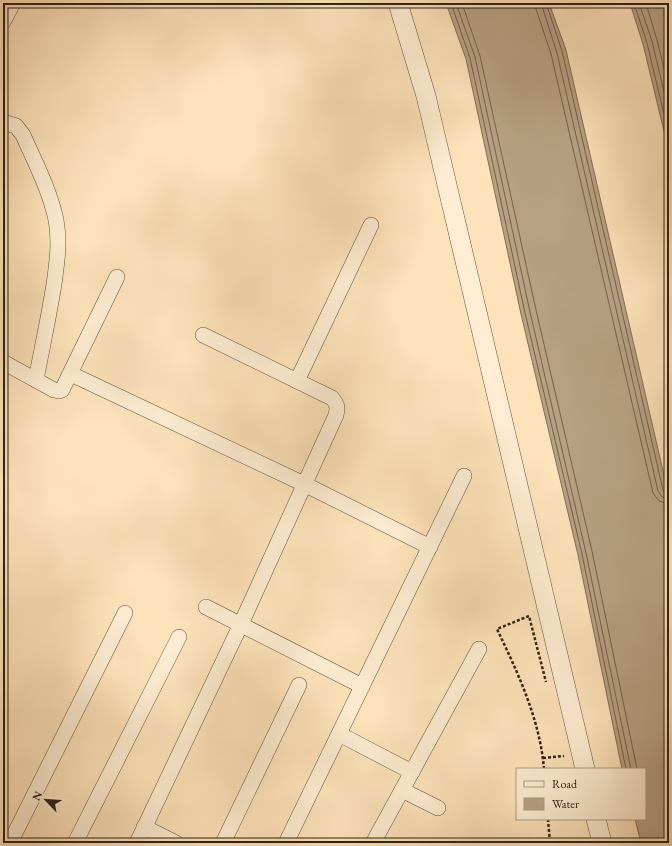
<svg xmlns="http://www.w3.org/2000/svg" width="672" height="846" font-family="'EB Garamond',serif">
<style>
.water{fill:#b7a183;stroke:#806e58}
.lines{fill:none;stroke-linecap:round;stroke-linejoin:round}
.shore{stroke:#72614d;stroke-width:1}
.minor-casing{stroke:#615240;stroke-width:16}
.tertiary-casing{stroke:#615240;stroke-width:20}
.path{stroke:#2d2117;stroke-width:2.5;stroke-dasharray:3 2;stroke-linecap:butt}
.minor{stroke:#feedd2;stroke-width:15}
.tertiary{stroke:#feedd2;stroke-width:19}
</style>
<rect width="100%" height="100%" fill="#fee3ba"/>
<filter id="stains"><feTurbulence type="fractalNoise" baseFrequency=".005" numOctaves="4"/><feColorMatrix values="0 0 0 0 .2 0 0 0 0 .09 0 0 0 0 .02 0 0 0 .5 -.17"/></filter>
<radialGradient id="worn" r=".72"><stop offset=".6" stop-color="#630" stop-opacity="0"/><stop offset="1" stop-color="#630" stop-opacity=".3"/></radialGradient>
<g class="water">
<path d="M446 3H549L566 50 669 497V843H641L635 819H645V769H622L578 555 521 314 466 59Z"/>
<path d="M630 3H669V152L643 44Z"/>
</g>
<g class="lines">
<g class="shore">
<path d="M451 3 470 58 525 313 582 554 626 769"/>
<path d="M456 3 475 57 530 312 586 553 631 769"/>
<path d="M462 3 480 56 536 310 592 551 637 769"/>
<path d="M535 3 536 9 551 54 653 493 659 501 669 504"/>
<path d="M541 3 557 53 658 491 662 497 669 498"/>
<path d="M546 3 562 51 663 490 665 493H669"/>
<path d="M634 3 647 43 669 135"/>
<path d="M639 3 652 41 669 113"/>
<path d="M646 3 657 40 669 88"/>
</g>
<defs>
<g id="minor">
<path d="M3 22 13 3"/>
<path d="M3 122 16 126 23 135C35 162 50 191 56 220 60 241 57 263 54 284 49 316 42 348 36 380"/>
<path d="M3 362 54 390 59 391 62 390 117 277"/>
<path d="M71 374 304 484 430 547"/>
<path d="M297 381 371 225"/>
<path d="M206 607 362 686"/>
<path d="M339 734 412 772"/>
<path d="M402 790 438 808"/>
<path d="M144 827 176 843"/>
<path d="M10 843 125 613"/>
<path d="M75 843 179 637"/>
<path d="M137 843 241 624 336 415C338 407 337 404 332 398L203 335"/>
<path d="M223 843 299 685"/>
<path d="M286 843 464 476"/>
<path d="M373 843 479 649"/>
</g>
<g id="tertiary">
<path d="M398 3 426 96 585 769"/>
<path d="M596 819 602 843"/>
</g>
</defs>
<use href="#minor" class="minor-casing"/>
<use href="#tertiary" class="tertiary-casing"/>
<g class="path">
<path d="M543 758 564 756"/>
<path d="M544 769C540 720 518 673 497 629L529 616 546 682"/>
<path d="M548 819 550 843"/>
</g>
<use href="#minor" class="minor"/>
<use href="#tertiary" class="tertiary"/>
</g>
<rect width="672" height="846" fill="none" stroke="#fee3ba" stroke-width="16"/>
<rect x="4" y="4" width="664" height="838" fill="none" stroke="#2d2117" stroke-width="2"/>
<rect x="8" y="8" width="656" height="830" fill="none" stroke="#2d2117"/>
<rect x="516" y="768" width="130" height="52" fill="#feedd2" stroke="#aa9b87"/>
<rect x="524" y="781" width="20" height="6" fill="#feedd2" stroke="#aa9b87"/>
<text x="552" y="788" font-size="12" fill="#2d2117">Road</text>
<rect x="524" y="798" width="20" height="12" fill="#b7a183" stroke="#aa9b87"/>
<text x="552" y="808" font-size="12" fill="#2d2117">Water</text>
<g transform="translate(46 800) rotate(295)" stroke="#feedd2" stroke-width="3" paint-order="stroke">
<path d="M0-3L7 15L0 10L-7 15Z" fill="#2d2117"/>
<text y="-6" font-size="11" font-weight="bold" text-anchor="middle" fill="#2d2117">N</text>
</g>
<rect width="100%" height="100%" filter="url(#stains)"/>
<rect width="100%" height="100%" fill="url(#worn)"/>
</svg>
